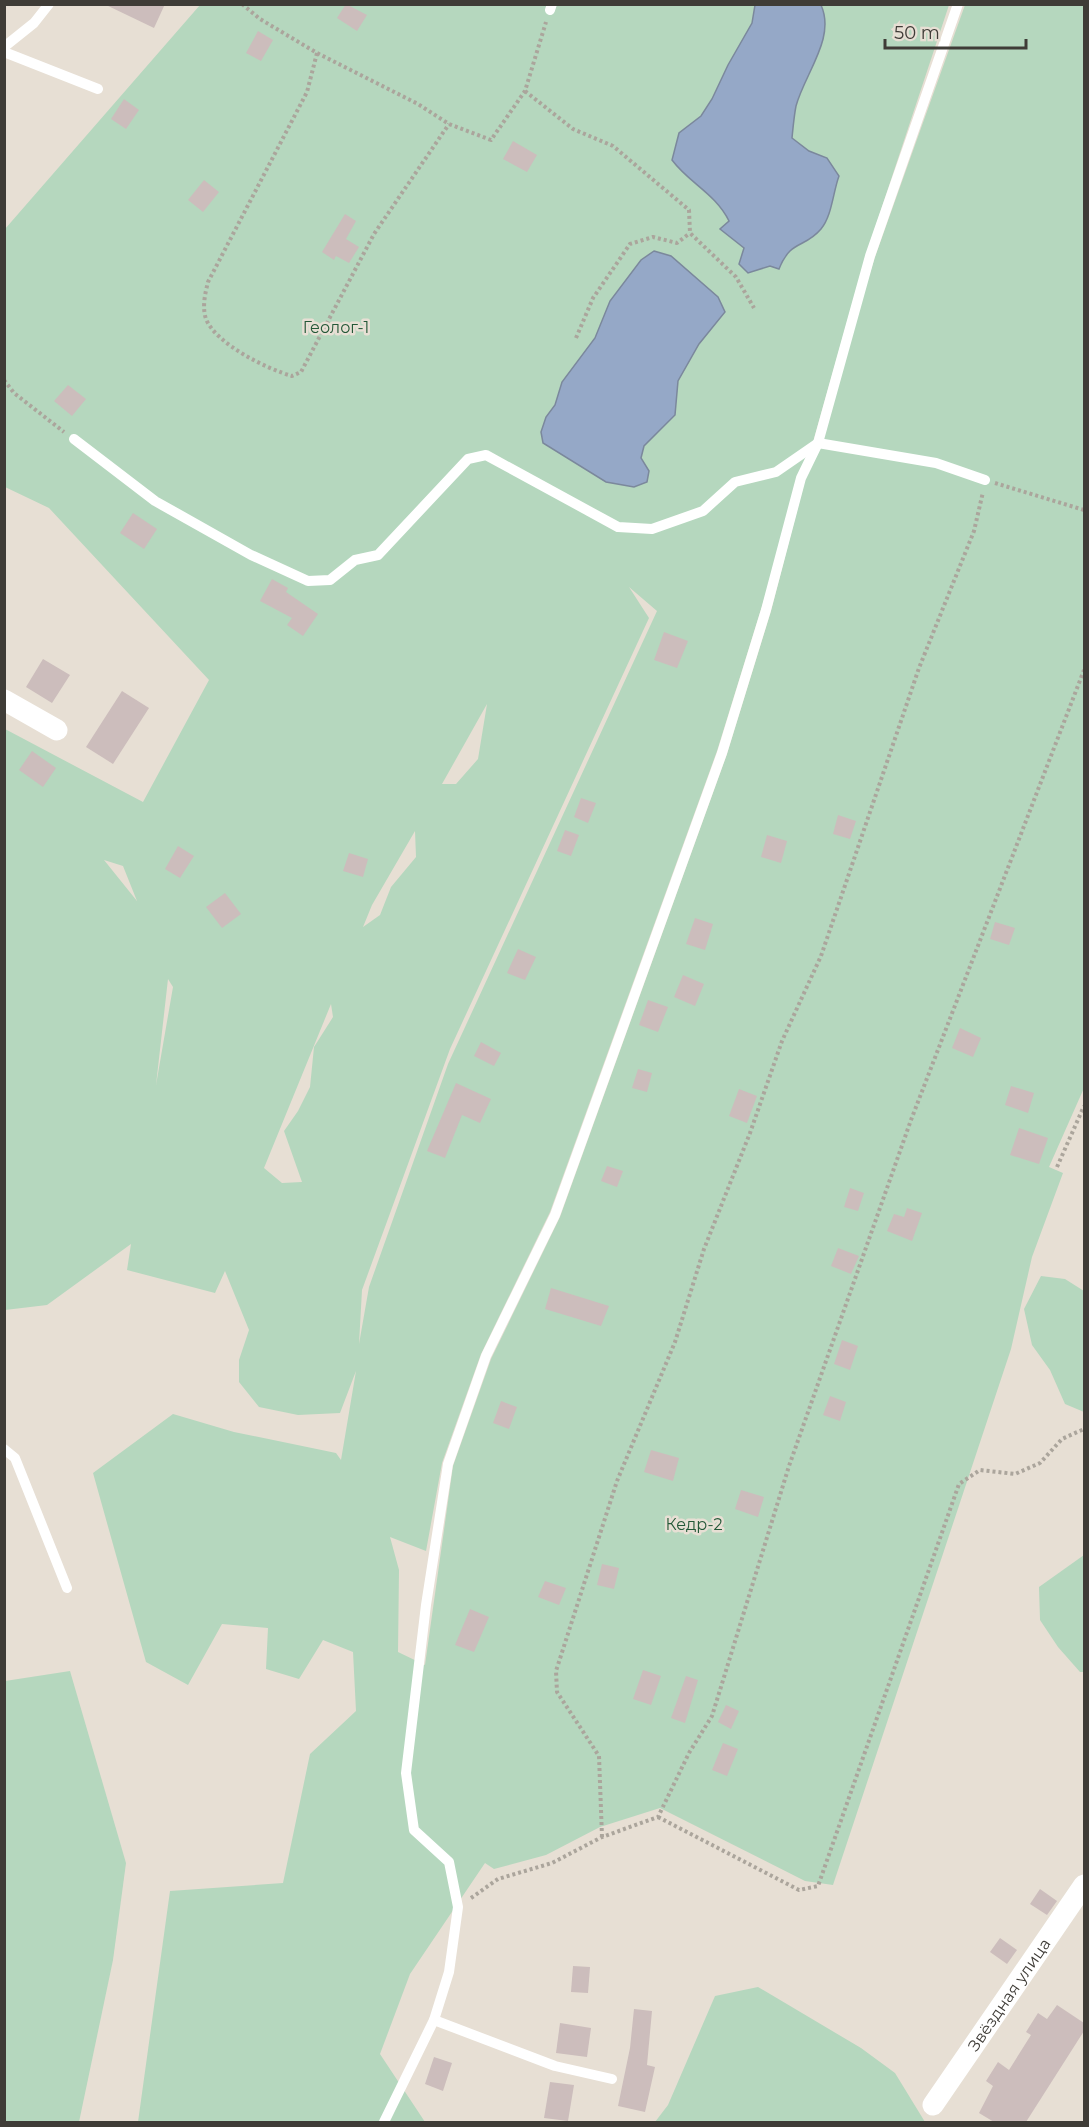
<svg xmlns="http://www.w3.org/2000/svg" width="1089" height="2127" font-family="Montserrat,sans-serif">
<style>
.green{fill:#b5d7be;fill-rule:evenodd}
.water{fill:#95a8c7;stroke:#7b889c;stroke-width:1.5}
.building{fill:#ccbdbc}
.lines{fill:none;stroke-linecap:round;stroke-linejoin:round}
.path{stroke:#aba59c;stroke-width:4;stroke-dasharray:3 3;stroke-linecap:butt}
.lane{stroke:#fff;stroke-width:10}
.street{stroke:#fff;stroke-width:21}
.labels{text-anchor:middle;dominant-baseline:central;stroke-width:5;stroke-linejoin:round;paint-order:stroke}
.park-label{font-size:16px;fill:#235837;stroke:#e7dfd4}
.street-label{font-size:16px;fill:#3f3c37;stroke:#e7dfd4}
</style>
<rect width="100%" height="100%" fill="#e7dfd4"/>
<g class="green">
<path d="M200 5H949L866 255 813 442 717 751 550 1212 481 1354 442 1463 426 1551 390 1537 399 1570 398 1652 425 1665 453 1466 491 1359 560 1217 727 754 771 611 805 480 875 257 965 5H1084V1088L1049 1167 1063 1173 1032 1257 1011 1349 833 1885 805 1881 660 1808 600 1827 546 1855 494 1869 485 1863 410 1974 380 2054 425 2122H138L170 1891 283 1883 310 1754 356 1711 353 1652 323 1640 299 1679 266 1669 268 1628 222 1624 188 1685 146 1662 93 1473 173 1414 234 1432 336 1453 341 1460 356 1371 340 1413 298 1415 259 1407 239 1382V1360L249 1330 225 1271 215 1293 127 1270 131 1244 47 1305 5 1310V729L143 802 209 680 49 508 5 487V229ZM629 587 657 611 448 1064 369 1287 359 1344 362 1290 450 1049 649 618ZM487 704 478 759 456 784H442ZM415 831 416 857 391 887 380 915 363 927 372 905ZM104 860 123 866 137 901ZM168 979 173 987 156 1085ZM331 1004 333 1017 314 1047 310 1087 298 1111 284 1131 302 1182 282 1183 264 1168Z"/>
<path d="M1041 1276 1065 1279 1084 1291V1412L1065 1404 1050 1370 1032 1345 1024 1309Z"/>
<path d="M1084 1555V1672H1080L1058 1647 1040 1620 1039 1587Z"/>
<path d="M70 1671 126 1863 113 1960 79 2122H5V1681Z"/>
<path d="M758 1987 861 2048 895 2073 925 2122H655L668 2105 715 1996Z"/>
</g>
<g class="water">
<path d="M755 5H821C836 38 805 73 796 106 794 116 793 128 792 138L809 151 827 158 839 176C833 192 832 216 821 229 804 249 791 239 779 269L770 266 748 273 739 264 744 248 720 229 729 221C716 194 689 183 672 160L679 133 701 116 712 99 728 65 752 23Z"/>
<path d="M654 251 671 256 718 297 725 312 699 344 678 381 675 415 644 446 641 458 649 471 647 482 634 487 606 482 543 443 541 432 546 417 555 405 562 382 595 338 610 301 641 260Z"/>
</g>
<g class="building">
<path d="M104 4H165L154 28Z"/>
<path d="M346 4 367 15 357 31 337 18Z"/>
<path d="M258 31 273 40 261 61 246 53Z"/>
<path d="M124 99 139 110 126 129 111 119Z"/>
<path d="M513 141 537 155 527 172 503 159Z"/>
<path d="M204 180 219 192 203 212 188 200Z"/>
<path d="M345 214 356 221 346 239 359 247 349 263 336 256 334 260 322 252Z"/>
<path d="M68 385 86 399 72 416 54 401Z"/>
<path d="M133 513 157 529 144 549 120 533Z"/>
<path d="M272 579 288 588 286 592 318 614 303 636 287 625 292 618 260 601Z"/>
<path d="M664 632 688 641 677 668 654 660Z"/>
<path d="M43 659 70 675 52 703 26 687Z"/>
<path d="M122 691 149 708 113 764 86 747Z"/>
<path d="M32 751 56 768 43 787 19 770Z"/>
<path d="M581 798 596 803 588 823 574 817Z"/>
<path d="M838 815 856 821 850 839 833 834Z"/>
<path d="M565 830 579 835 571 856 557 851Z"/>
<path d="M767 835 787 841 781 863 761 857Z"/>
<path d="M178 846 194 856 180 878 165 869Z"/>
<path d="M349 853 368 859 363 877 343 871Z"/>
<path d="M225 893 241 914 222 928 206 907Z"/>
<path d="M695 918 713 924 705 950 686 944Z"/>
<path d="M995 922 1015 928 1009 945 990 939Z"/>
<path d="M518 949 536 957 525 980 507 973Z"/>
<path d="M683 975 704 984 695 1006 674 997Z"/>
<path d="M648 1000 668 1007 658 1032 639 1025Z"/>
<path d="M960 1028 981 1038 973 1057 952 1048Z"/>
<path d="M481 1042 501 1053 494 1066 474 1056Z"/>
<path d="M638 1069 652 1073 647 1092 632 1088Z"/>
<path d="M456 1083 491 1099 480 1123 462 1115 445 1158 427 1151Z"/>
<path d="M1011 1086 1034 1093 1028 1113 1005 1105Z"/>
<path d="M739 1089 757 1096 747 1123 729 1116Z"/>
<path d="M1019 1128 1048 1138 1039 1164 1010 1155Z"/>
<path d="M607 1166 623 1171 617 1187 601 1181Z"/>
<path d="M850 1188 864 1193 858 1211 844 1207Z"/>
<path d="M907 1208 922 1213 912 1241 887 1231 894 1214 904 1217Z"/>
<path d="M838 1248 859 1256 851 1274 831 1266Z"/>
<path d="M551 1288 609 1306 601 1326 545 1309Z"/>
<path d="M842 1340 858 1346 850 1370 834 1364Z"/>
<path d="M830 1396 846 1402 840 1421 823 1415Z"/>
<path d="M501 1401 517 1407 509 1429 493 1423Z"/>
<path d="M651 1450 679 1458 673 1481 644 1472Z"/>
<path d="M741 1490 764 1497 758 1517 735 1509Z"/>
<path d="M602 1564 619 1568 614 1589 597 1585Z"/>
<path d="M545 1581 566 1588 559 1605 538 1597Z"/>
<path d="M470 1609 489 1617 474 1652 455 1645Z"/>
<path d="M643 1670 661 1676 651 1705 633 1699Z"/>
<path d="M686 1676 698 1680 685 1723 671 1718Z"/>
<path d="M726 1705 739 1711 731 1729 718 1722Z"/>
<path d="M723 1743 738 1749 727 1776 712 1770Z"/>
<path d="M1040 1889 1057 1901 1047 1915 1030 1904Z"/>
<path d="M1000 1938 1017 1950 1007 1964 990 1952Z"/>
<path d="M573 1966 590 1967 588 1993 571 1992Z"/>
<path d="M1057 2005 1084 2023V2031L1026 2122H994L979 2113 993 2086 986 2081 998 2062 1009 2070 1031 2035 1026 2032 1038 2013 1047 2019Z"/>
<path d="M634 2009 652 2011 647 2065 655 2067 645 2112 618 2106 630 2048Z"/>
<path d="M560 2023 591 2028 587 2057 556 2053Z"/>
<path d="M434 2057 452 2063 443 2091 425 2084Z"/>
<path d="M550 2082 574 2085 568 2121 544 2118Z"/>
</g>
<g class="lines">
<g class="path">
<path d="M242 4 260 19 317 53 418 104 449 124 491 140 525 91 546 22"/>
<path d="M317 53 307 92 208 282C205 294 202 307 206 319 216 344 267 369 292 376L301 372 374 234 449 124"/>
<path d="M525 91 573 129 613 146 689 210 690 233 736 277 754 308"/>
<path d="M576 338 593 298 630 244 653 237 677 243 690 233"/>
<path d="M4 380 14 393 64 432"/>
<path d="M995 483 1084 510"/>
<path d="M1057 1167 1084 1106"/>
<path d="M658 1817 799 1890 818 1886 959 1484 980 1470 1015 1474 1040 1463 1062 1439 1084 1429"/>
<path d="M602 1837 599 1756 557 1692 556 1671 617 1481 675 1342 704 1249 750 1133 782 1041 821 956 919 668 974 531 983 492"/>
<path d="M471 1898 498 1879 552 1863 602 1837 658 1817 689 1753 712 1716 789 1466 911 1120 1084 670"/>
</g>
<g class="lane">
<path d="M550 10 552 4"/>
<path d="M4 47 34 23 49 4"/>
<path d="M4 52 98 89"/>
<path d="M74 439 155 501 251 555 308 581 330 580 355 560 378 555 468 459 486 455 618 527 652 529 703 511 735 482 776 472 818 443 936 463 985 480"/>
<path d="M4 1449 15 1458 67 1588"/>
<path d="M434 2020 555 2066 612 2079"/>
<path d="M384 2122 434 2020 449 1972 458 1907 449 1862 414 1830 406 1773 426 1605 448 1464 486 1356 555 1215 722 753 766 610 801 478 818 443 870 256 958 4"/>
</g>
<g class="street">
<path d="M4 700 57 730"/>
<path id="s1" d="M933 2105 1084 1885"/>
</g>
</g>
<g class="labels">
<g class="park-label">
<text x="336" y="327">Геолог-1</text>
<text x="694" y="1524">Кедр-2</text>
</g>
<g class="street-label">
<text stroke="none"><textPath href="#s1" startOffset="134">Звёздная улица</textPath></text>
</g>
</g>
<rect width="1089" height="2127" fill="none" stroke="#3f3c37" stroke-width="12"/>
<path d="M885 39v9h141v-9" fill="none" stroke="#3f3c37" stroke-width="3"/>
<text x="894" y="39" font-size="18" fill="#3f3c37" stroke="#e7dfd4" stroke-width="4.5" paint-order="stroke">50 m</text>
</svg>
